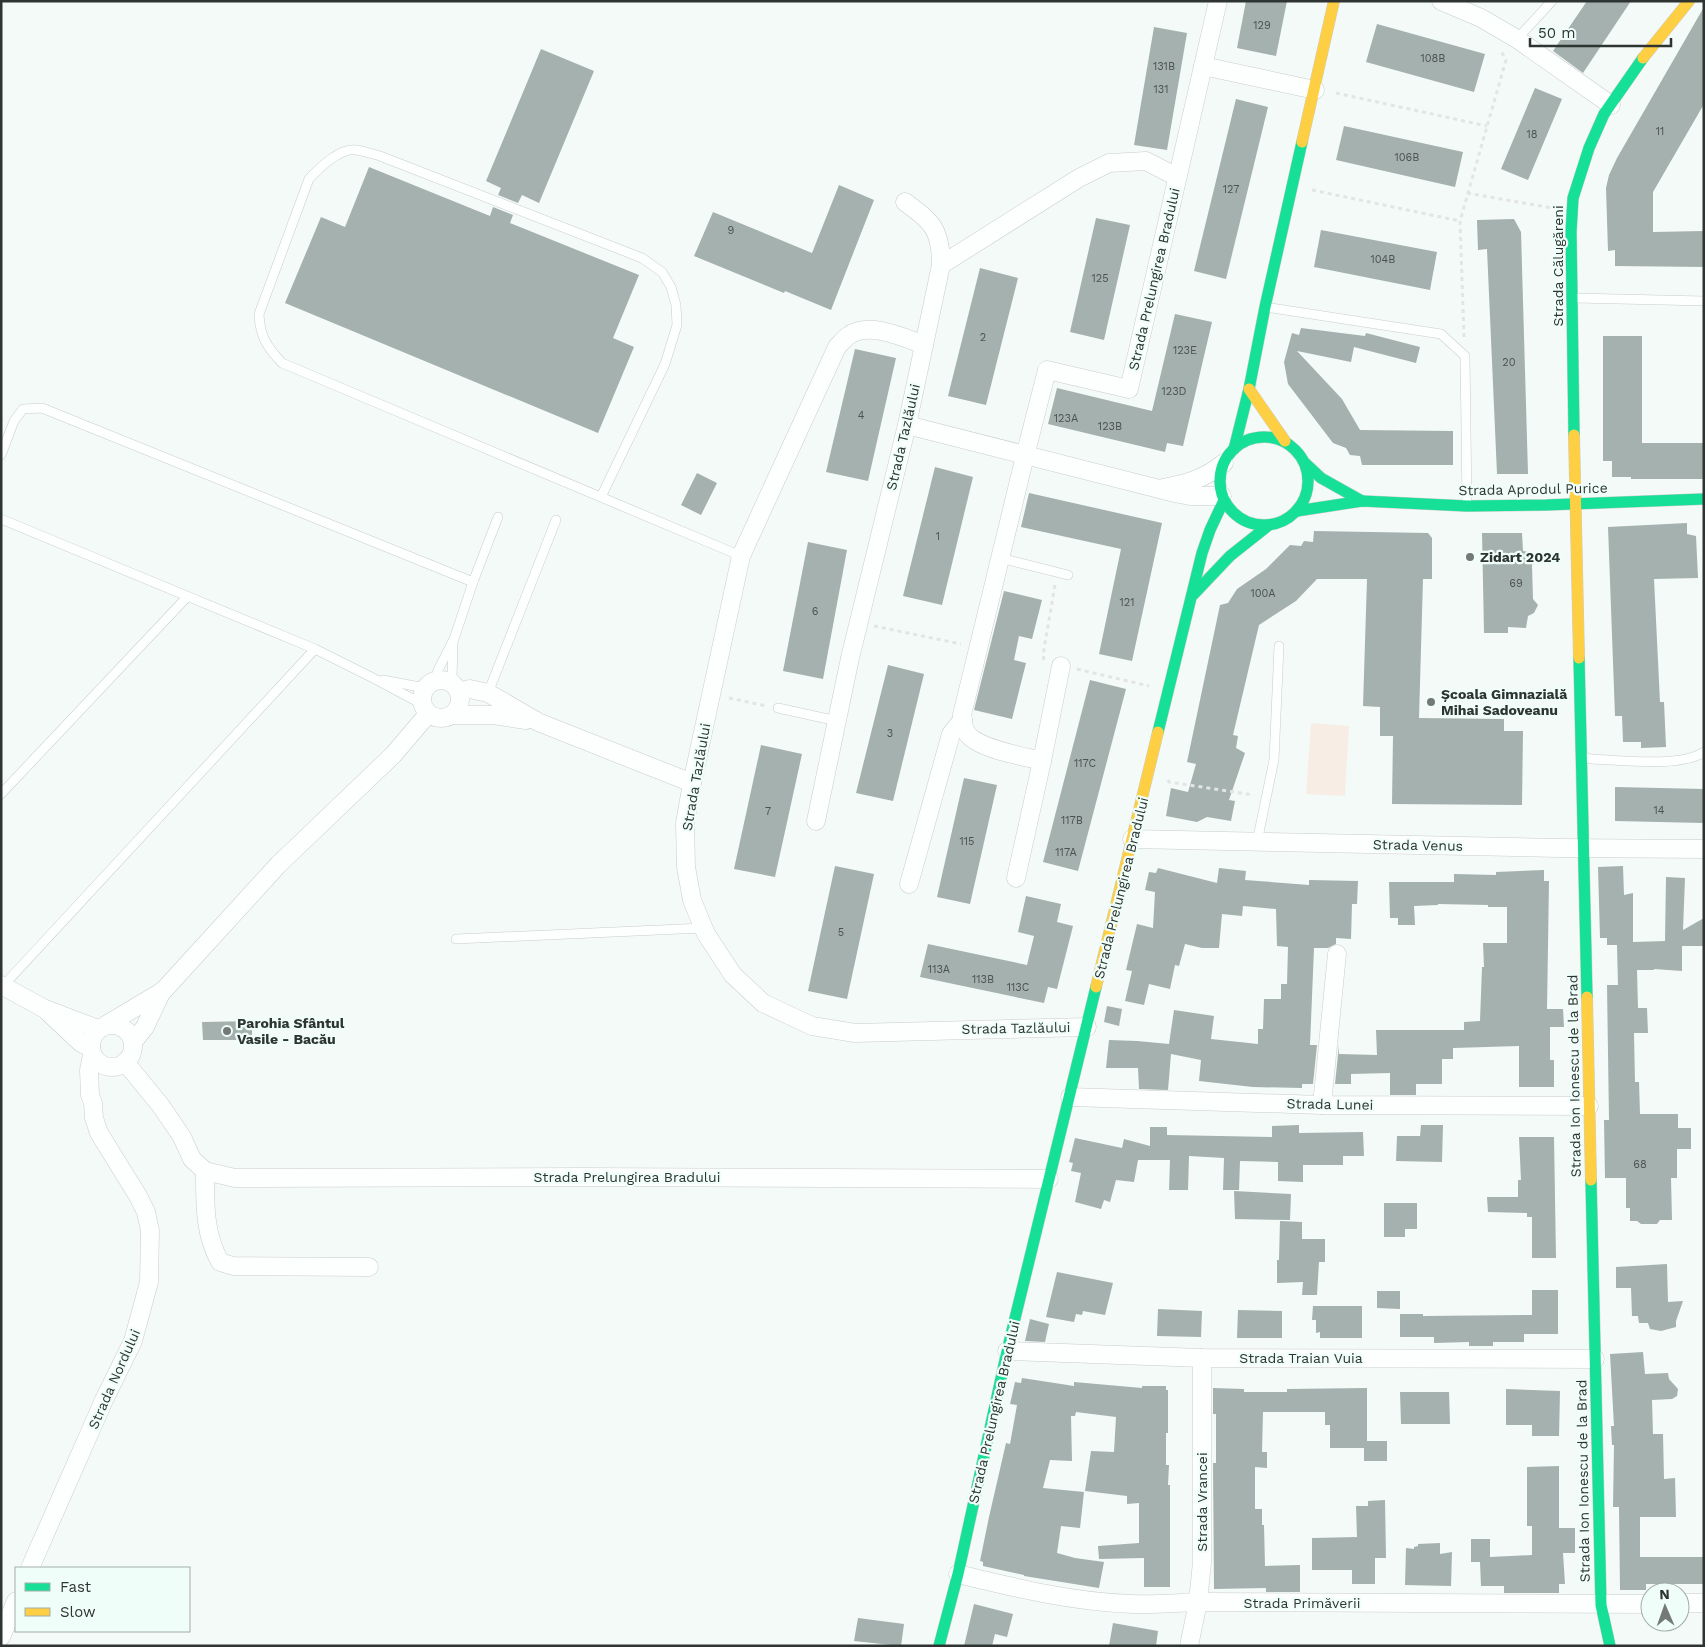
<svg xmlns="http://www.w3.org/2000/svg" width="1705" height="1647" font-family="'Work Sans',sans-serif">
<style>
.green{fill:#f8ede5}
.building{fill:#a4b1ae}
.lines{fill:none;stroke-linecap:round;stroke-linejoin:round}
.lane-casing{stroke:#c9cecc;stroke-width:10}
.street-casing{stroke:#c9cecc;stroke-width:19}
.fast-casing{stroke:#c9cecc;stroke-width:12}
.slow-casing{stroke:#c9cecc;stroke-width:12}
.path{stroke:#e3e5e4;stroke-width:3;stroke-dasharray:4 4;stroke-linecap:butt}
.lane{stroke:#fdfefe;stroke-width:9}
.street{stroke:#fdfefe;stroke-width:18}
.fast{stroke:#16e098;stroke-width:11}
.slow{stroke:#ffcf43;stroke-width:11}
.poi-dot{fill:#737977;stroke:#f0fef9;stroke-width:2}
.labels{text-anchor:middle;dominant-baseline:central;stroke-width:4.5;stroke-linejoin:round;paint-order:stroke}
.number-label{font-size:11px;fill:#4c5351}
.street-label{font-size:14px;fill:#2e3432;stroke:#f0fef9}
.poi-label{font-size:14px;font-weight:bold;fill:#2e3432;stroke:#f0fef9;text-anchor:start}
</style>
<rect width="100%" height="100%" fill="#f4faf8"/>
<path class="green" d="M1311 723 1349 726 1345 796 1306 794Z"/>
<g class="building">
<path d="M1246 1H1287L1276 56 1237 48Z"/>
<path d="M1587 1H1631L1583 73 1553 51Z"/>
<path d="M1704 7V104L1653 192V232L1704 231V267L1615 266V250L1608 251 1606 188 1609 175 1617 158Z"/>
<path d="M1377 24 1485 54 1474 92 1366 62Z"/>
<path d="M1154 27 1187 33 1167 150 1134 145Z"/>
<path d="M541 49 594 71 539 203 522 195 518 203 498 195 501 188 486 181Z"/>
<path d="M1535 88 1562 99 1528 180 1501 169Z"/>
<path d="M1236 99 1268 107 1226 279 1194 271Z"/>
<path d="M1344 126 1463 152 1455 187 1336 160Z"/>
<path d="M369 167 490 216 493 207 513 215 510 223 639 275 613 338 634 347 598 433 285 303 321 217 345 227Z"/>
<path d="M839 185 874 200 831 310 785 291 784 293 694 256 713 212 812 253Z"/>
<path d="M1096 218 1130 225 1104 340 1070 332Z"/>
<path d="M1514 219 1521 232 1528 474H1497L1487 249 1478 250 1477 220Z"/>
<path d="M1321 230 1437 252 1430 290 1314 267Z"/>
<path d="M980 268 1018 278 986 405 948 396Z"/>
<path d="M1175 314 1212 322 1183 446 1167 443 1165 452 1048 424 1057 388 1152 411Z"/>
<path d="M1301 328 1365 336 1366 333 1420 347 1416 363 1354 347 1351 362 1297 351 1342 399 1360 430 1453 431V465H1362L1360 456 1350 455 1346 448 1333 443 1288 384 1284 362 1292 333 1299 335Z"/>
<path d="M1603 336H1642V443H1704V479H1631V477H1612V461H1603Z"/>
<path d="M855 349 896 358 868 481 826 472Z"/>
<path d="M935 467 973 477 942 605 903 596Z"/>
<path d="M697 473 717 483 701 515 681 505Z"/>
<path d="M1029 493 1162 523 1132 661 1099 654 1121 549 1021 527Z"/>
<path d="M1687 523V534L1696 536 1698 578 1654 579 1660 702H1664L1666 747 1641 748V742H1623L1622 716H1615L1608 527Z"/>
<path d="M1314 531 1428 533 1432 538V579H1423L1419 718 1504 719V731H1523L1522 805 1392 804 1393 736H1380V707L1363 706 1367 579H1317L1296 601 1259 625 1233 735 1238 736 1236 748 1245 753 1229 800 1235 801 1231 821 1207 817 1197 822 1166 816 1171 788 1188 792 1196 764 1187 762 1220 605 1228 603 1237 589 1266 569 1290 545 1301 546 1304 541 1313 542Z"/>
<path d="M1482 533H1522L1523 551 1543 554 1532 565 1533 599 1538 605 1534 613 1528 616 1526 628 1508 627V633H1484Z"/>
<path d="M808 542 847 550 823 679 783 671Z"/>
<path d="M1004 591 1042 600 1032 639 1019 636 1014 660 1026 663 1012 719 974 710Z"/>
<path d="M888 665 924 674 893 801 856 793Z"/>
<path d="M1090 680 1126 689 1078 871 1043 862Z"/>
<path d="M761 745 802 754 775 877 734 869Z"/>
<path d="M964 778 997 785 970 904 937 897Z"/>
<path d="M1615 787 1704 789 1703 823 1615 821Z"/>
<path d="M835 866 874 874 847 999 808 991Z"/>
<path d="M1623 866 1624 895 1633 893V942L1665 941 1666 877 1685 878 1683 930 1704 918V946H1682V971L1654 969V970H1637L1638 1008H1647L1648 1033H1634L1635 1082H1639L1640 1114H1678V1128H1691V1149H1677V1178H1671L1672 1220H1660L1657 1224H1641L1637 1221H1630V1208H1626V1178H1605L1604 1120H1609L1607 985H1618L1617 945H1607V938H1600L1598 867Z"/>
<path d="M1158 868 1217 883 1219 868 1246 871 1245 880 1309 885V880L1358 881 1357 904H1352L1351 939 1336 938V944L1328 948H1314L1310 1045H1317L1313 1084H1302V1088L1253 1087 1199 1081 1201 1060 1171 1054 1168 1090 1139 1089 1138 1068H1106L1109 1040 1137 1041 1169 1044 1174 1010 1214 1016 1211 1039 1258 1044V1029H1263L1264 999H1281V984H1287L1288 947 1277 946 1276 909 1243 906 1242 916 1222 914 1219 948H1202L1185 944 1179 966 1175 965 1170 989 1149 984 1144 1005 1125 1001 1132 971 1126 970 1137 924 1153 928 1155 892 1145 890 1149 872 1156 873Z"/>
<path d="M1544 870V881H1549L1547 1009H1563L1564 1027H1550V1060H1554V1087H1519V1046L1453 1048V1059H1442V1084H1416V1095H1390V1073L1351 1074V1084H1335L1339 1045V1054L1377 1055 1376 1030H1464V1022L1480 1021 1482 967H1484L1483 943H1507V907H1488V905L1438 904V905L1414 906 1415 925H1398V918H1390L1389 882H1454V874L1496 875V872Z"/>
<path d="M1026 896 1061 904 1057 922 1073 926 1057 989 1048 987 1044 1003 920 977 928 944 1027 965 1034 936 1018 932Z"/>
<path d="M1107 1006 1122 1009 1119 1026 1104 1022Z"/>
<path d="M252 1021V1040H203L202 1022Z"/>
<path d="M1299 1125V1133L1363 1132 1364 1156H1343V1165H1303V1182L1278 1181V1162L1240 1161 1239 1190H1223L1224 1158 1189 1156 1188 1190H1169L1170 1160H1138L1134 1182 1116 1180 1110 1202 1104 1200 1101 1209 1075 1202 1081 1173 1071 1171 1073 1163 1069 1162 1075 1138 1122 1148 1124 1139 1150 1146V1127H1167V1135L1272 1137V1126Z"/>
<path d="M1421 1125H1443L1442 1162 1396 1161 1397 1136H1420Z"/>
<path d="M1519 1137H1554L1556 1258H1532V1217H1527V1213L1488 1212 1487 1197H1518V1180H1521Z"/>
<path d="M1234 1191 1291 1194 1290 1220 1235 1219Z"/>
<path d="M1384 1203H1417V1229H1405V1237H1384Z"/>
<path d="M1280 1221 1302 1222V1239H1325V1262H1319L1317 1295H1302L1303 1282 1277 1283V1260H1279Z"/>
<path d="M1667 1264 1668 1302 1683 1301 1676 1321V1327L1661 1331 1650 1329 1648 1323H1639L1638 1316H1632L1631 1288H1616V1267Z"/>
<path d="M1057 1272 1113 1283 1105 1315 1083 1311 1082 1315 1076 1314 1074 1322 1046 1317Z"/>
<path d="M1532 1290H1558V1334H1524V1342H1493V1346H1469V1342L1434 1343V1337H1400V1314H1423V1316L1532 1315Z"/>
<path d="M1377 1291H1400V1309L1377 1308Z"/>
<path d="M1313 1306H1362V1338H1320V1332L1316 1333V1320H1312Z"/>
<path d="M1158 1309 1202 1311 1201 1337 1157 1336Z"/>
<path d="M1238 1310 1282 1311V1338H1237Z"/>
<path d="M1030 1319 1049 1324 1045 1342 1025 1341Z"/>
<path d="M1643 1352 1645 1374 1668 1373 1669 1379 1678 1389 1677 1396 1672 1399 1652 1400 1653 1434H1663L1664 1479 1675 1478 1676 1517H1640V1557H1704V1584H1646V1590H1620L1619 1507H1613L1614 1445H1612L1611 1426H1614L1610 1354Z"/>
<path d="M1022 1378 1074 1386V1382L1142 1388V1386H1166V1390H1168V1433H1166V1465H1169L1168 1485H1170V1587H1144V1558L1099 1559 1098 1546 1139 1543V1503L1127 1504V1496L1085 1491 1091 1451 1114 1452 1116 1417 1076 1412 1075 1416H1071L1072 1461 1050 1460 1043 1488 1084 1492 1080 1528 1061 1526 1057 1553 1075 1558 1104 1562 1099 1588 1024 1576V1575L983 1566V1562L980 1561 989 1517 1006 1443 1010 1444 1017 1405 1010 1404 1015 1382 1021 1383Z"/>
<path d="M1213 1388 1244 1389V1392H1287V1389L1367 1388V1441H1387V1461H1364V1448H1330V1425H1325V1412H1263L1262 1452H1267V1468L1255 1467V1509H1262V1525H1264L1265 1566 1300 1565V1592H1266V1588L1214 1589 1213 1463H1216V1414H1213Z"/>
<path d="M1506 1389 1560 1391 1559 1436H1532V1425H1506Z"/>
<path d="M1400 1392H1449L1450 1424H1401Z"/>
<path d="M1559 1466V1528H1575V1553H1563L1565 1584H1559V1593H1504V1586H1481L1480 1562H1471V1539H1490V1557L1532 1555V1526H1527V1467Z"/>
<path d="M1385 1500 1386 1558H1375V1584H1352V1570H1312V1538L1357 1537 1356 1506H1368V1501Z"/>
<path d="M1440 1543V1554L1452 1552 1451 1586 1405 1585 1406 1548 1414 1549V1547L1418 1546V1544Z"/>
<path d="M974 1604 1013 1614 1007 1637 995 1634 992 1646H964Z"/>
<path d="M858 1618 904 1624 901 1646 854 1641Z"/>
<path d="M1113 1623 1158 1631 1156 1646H1109Z"/>
</g>
<g class="lines">
<defs>
<g id="lane">
<path d="M1517 39 1552 1"/>
<path d="M1575 298 1704 301"/>
<path d="M1265 307 1441 334 1465 356 1467 506"/>
<path d="M1 455 14 421 23 409 42 408 473 582 454 639 438 670 436 680"/>
<path d="M601 497 665 364 677 325 676 305 671 287 662 272 642 258 380 156C372 154 364 151 356 150 341 147 319 168 309 179L259 314C260 337 267 347 282 363L741 556"/>
<path d="M1 519 315 649 377 680 422 704"/>
<path d="M1000 558 1068 575"/>
<path d="M473 582 498 517"/>
<path d="M383 680 425 688"/>
<path d="M452 683 453 641"/>
<path d="M488 693 556 520"/>
<path d="M778 708 837 721"/>
<path d="M1584 757 1591 759C1621 760 1679 768 1704 752"/>
<path d="M1 794 187 597"/>
<path d="M1257 842 1274 760 1279 646"/>
<path d="M456 939 703 928"/>
<path d="M3 986 315 649"/>
</g>
<g id="street">
<path d="M1441 1 1481 18 1517 39 1611 105"/>
<path d="M1203 66 1315 90"/>
<path d="M941 265 1079 178 1109 163 1146 161 1177 177"/>
<path d="M924 345C903 337 868 321 848 336 844 339 840 344 837 347L741 556 692 783 685 823 686 867 692 900 706 934 733 975 763 1003 812 1026 855 1033 1087 1027"/>
<path d="M907 425 1175 493 1190 496H1222"/>
<path d="M1163 488C1188 483 1204 479 1224 463"/>
<circle cx="441" cy="699" r="19"/>
<path d="M459 692 470 689 488 693 538 722 692 783"/>
<path d="M452 715H493L526 720"/>
<path d="M1042 761C1024 756 973 749 965 730 963 726 963 719 962 715L1025 456 1047 370 1129 389 1218 1"/>
<path d="M816 821 850 658 907 425 941 265C941 229 932 222 905 202"/>
<path d="M1132 839 1558 848 1704 849"/>
<path d="M1016 878 1042 761 1061 666"/>
<path d="M909 884 951 734 963 719"/>
<path d="M1 985 45 1009 98 1029"/>
<path d="M49 1013 81 1043 91 1048"/>
<circle cx="112" cy="1046" r="21"/>
<path d="M106 1025 163 991 278 865 393 755 428 714"/>
<path d="M133 1042 145 1027 162 991"/>
<path d="M125 1062 161 1106 182 1137 192 1159 205 1171"/>
<path d="M1070 1097 1322 1105 1589 1106"/>
<path d="M1322 1105 1337 954"/>
<path d="M205 1171 235 1178 582 1177 1049 1179"/>
<path d="M205 1171C205 1203 204 1233 220 1262L233 1266 369 1267"/>
<path d="M1007 1351 1202 1358 1595 1359"/>
<path d="M30 1568 104 1400 133 1341 149 1282 150 1231 146 1212 138 1196 99 1133 94 1118 93 1103 90 1095 89 1070 92 1055"/>
<path d="M958 1574C1015 1588 1073 1602 1132 1604 1154 1605 1176 1603 1198 1602L1650 1604"/>
<path d="M1680 1603H1704"/>
<path d="M1 1637 16 1601"/>
<path d="M1189 1646 1198 1602 1202 1562V1358"/>
</g>
<g id="fast">
<path d="M1574 435 1571 232 1573 198 1589 148 1604 114 1643 58"/>
<circle cx="1264" cy="481" r="44"/>
<path d="M1234 449 1249 389 1265 307 1302 142"/>
<path d="M1305 463 1321 478 1362 501"/>
<path d="M1297 511 1362 501 1467 506 1546 505 1704 499"/>
<path d="M1193 595 1230 556 1269 525"/>
<path d="M1579 658 1587 997"/>
<path d="M1158 732 1202 553 1210 530 1224 500"/>
<path d="M1591 1180 1601 1605 1610 1646"/>
<path d="M939 1646 958 1574 1007 1351 1096 987"/>
</g>
<g id="slow">
<path d="M1643 58 1689 1"/>
<path d="M1302 142 1334 1"/>
<path d="M1249 389 1285 441"/>
<path d="M1574 435 1579 658"/>
<path d="M1096 987 1158 732"/>
<path d="M1587 997 1591 1180"/>
</g>
</defs>
<use href="#lane" class="lane-casing"/>
<use href="#street" class="street-casing"/>
<use href="#fast" class="fast-casing"/>
<use href="#slow" class="slow-casing"/>
<g class="path">
<path d="M1336 93 1487 126"/>
<path d="M1312 190 1460 221"/>
<path d="M1467 193 1552 208"/>
<path d="M1464 337 1460 221 1506 60 1501 51"/>
<path d="M874 626 961 644"/>
<path d="M1044 660 1043 655 1055 585"/>
<path d="M1077 669 1149 686"/>
<path d="M729 698 767 706"/>
<path d="M1168 780 1169 782 1254 795"/>
</g>
<use href="#lane" class="lane"/>
<use href="#street" class="street"/>
<use href="#fast" class="fast"/>
<use href="#slow" class="slow"/>
</g>
<g class="poi-dot">
<circle cx="1470" cy="557" r="5"/>
<circle cx="1431" cy="702" r="5"/>
<circle cx="227" cy="1031" r="5"/>
</g>
<g class="labels">
<g class="number-label">
<text x="1262" y="25">129</text>
<text x="1433" y="58">108B</text>
<text x="1164" y="66">131B</text>
<text x="1161" y="89">131</text>
<text x="1660" y="131">11</text>
<text x="1532" y="134">18</text>
<text x="1407" y="157">106B</text>
<text x="1231" y="189">127</text>
<text x="731" y="230">9</text>
<text x="1383" y="259">104B</text>
<text x="1100" y="278">125</text>
<text x="983" y="337">2</text>
<text x="1185" y="350">123E</text>
<text x="1509" y="362">20</text>
<text x="1174" y="391">123D</text>
<text x="861" y="415">4</text>
<text x="1066" y="418">123A</text>
<text x="1110" y="426">123B</text>
<text x="938" y="536">1</text>
<text x="1516" y="583">69</text>
<text x="1263" y="593">100A</text>
<text x="1127" y="602">121</text>
<text x="815" y="611">6</text>
<text x="890" y="733">3</text>
<text x="1085" y="763">117C</text>
<text x="1659" y="810">14</text>
<text x="768" y="811">7</text>
<text x="1072" y="820">117B</text>
<text x="967" y="841">115</text>
<text x="1066" y="852">117A</text>
<text x="841" y="932">5</text>
<text x="939" y="969">113A</text>
<text x="983" y="979">113B</text>
<text x="1018" y="987">113C</text>
<text x="1640" y="1164">68</text>
</g>
<g class="street-label">
<text transform="translate(1558 266) rotate(-90)">Strada Călugăreni</text>
<text transform="translate(1154 279) rotate(-77)">Strada Prelungirea Bradului</text>
<text transform="translate(903 437) rotate(-77)">Strada Tazlăului</text>
<text transform="translate(1533 489) rotate(-1)">Strada Aprodul Purice</text>
<text transform="translate(696 777) rotate(-80)">Strada Tazlăului</text>
<text transform="translate(1418 845) rotate(1)">Strada Venus</text>
<text transform="translate(1121 888) rotate(-76)">Strada Prelungirea Bradului</text>
<text transform="translate(1016 1028) rotate(-1)">Strada Tazlăului</text>
<text transform="translate(1574 1076) rotate(-91)">Strada Ion Ionescu de la Brad</text>
<text transform="translate(1330 1104) rotate(1)">Strada Lunei</text>
<text x="627" y="1177">Strada Prelungirea Bradului</text>
<text x="1301" y="1358">Strada Traian Vuia</text>
<text transform="translate(114 1379) rotate(-66)">Strada Nordului</text>
<text transform="translate(994 1412) rotate(-77)">Strada Prelungirea Bradului</text>
<text transform="translate(1583 1481) rotate(-91)">Strada Ion Ionescu de la Brad</text>
<text transform="translate(1202 1502) rotate(-90)">Strada Vrancei</text>
<text x="1302" y="1603">Strada Primăverii</text>
</g>
<g class="poi-label">
<text x="1480" y="557">Zidart 2024</text>
<text x="1441" y="694">Școala Gimnazială<tspan x="1441" dy="16">Mihai Sadoveanu</tspan></text>
<text x="237" y="1023">Parohia Sfântul<tspan x="237" dy="16">Vasile - Bacău</tspan></text>
</g>
</g>
<rect width="1705" height="1647" fill="none" stroke="#2e3432" stroke-width="5"/>
<rect x="15" y="1567" width="175" height="65" fill="#f0fef9" stroke="#a2ada9"/>
<rect x="25" y="1583" width="25" height="8" fill="#16e098" stroke="#a2ada9"/>
<text x="60" y="1592" font-size="15" fill="#2e3432">Fast</text>
<rect x="25" y="1608" width="25" height="8" fill="#ffcf43" stroke="#a2ada9"/>
<text x="60" y="1617" font-size="15" fill="#2e3432">Slow</text>
<g transform="translate(1665 1607) rotate(358)"><circle r="24" fill="#f0fef9" stroke="#a2ada9"/>
<path d="M0-4L9 19L0 12L-9 19Z" fill="#737977"/>
<text y="-8" font-size="14" font-weight="bold" text-anchor="middle" fill="#2e3432">N</text>
</g>
<path d="M1530 38v8h141v-8" fill="none" stroke="#2e3432" stroke-width="2.5"/>
<text x="1538" y="38" font-size="15" fill="#2e3432" stroke="#f0fef9" stroke-width="4" paint-order="stroke">50 m</text>
</svg>
